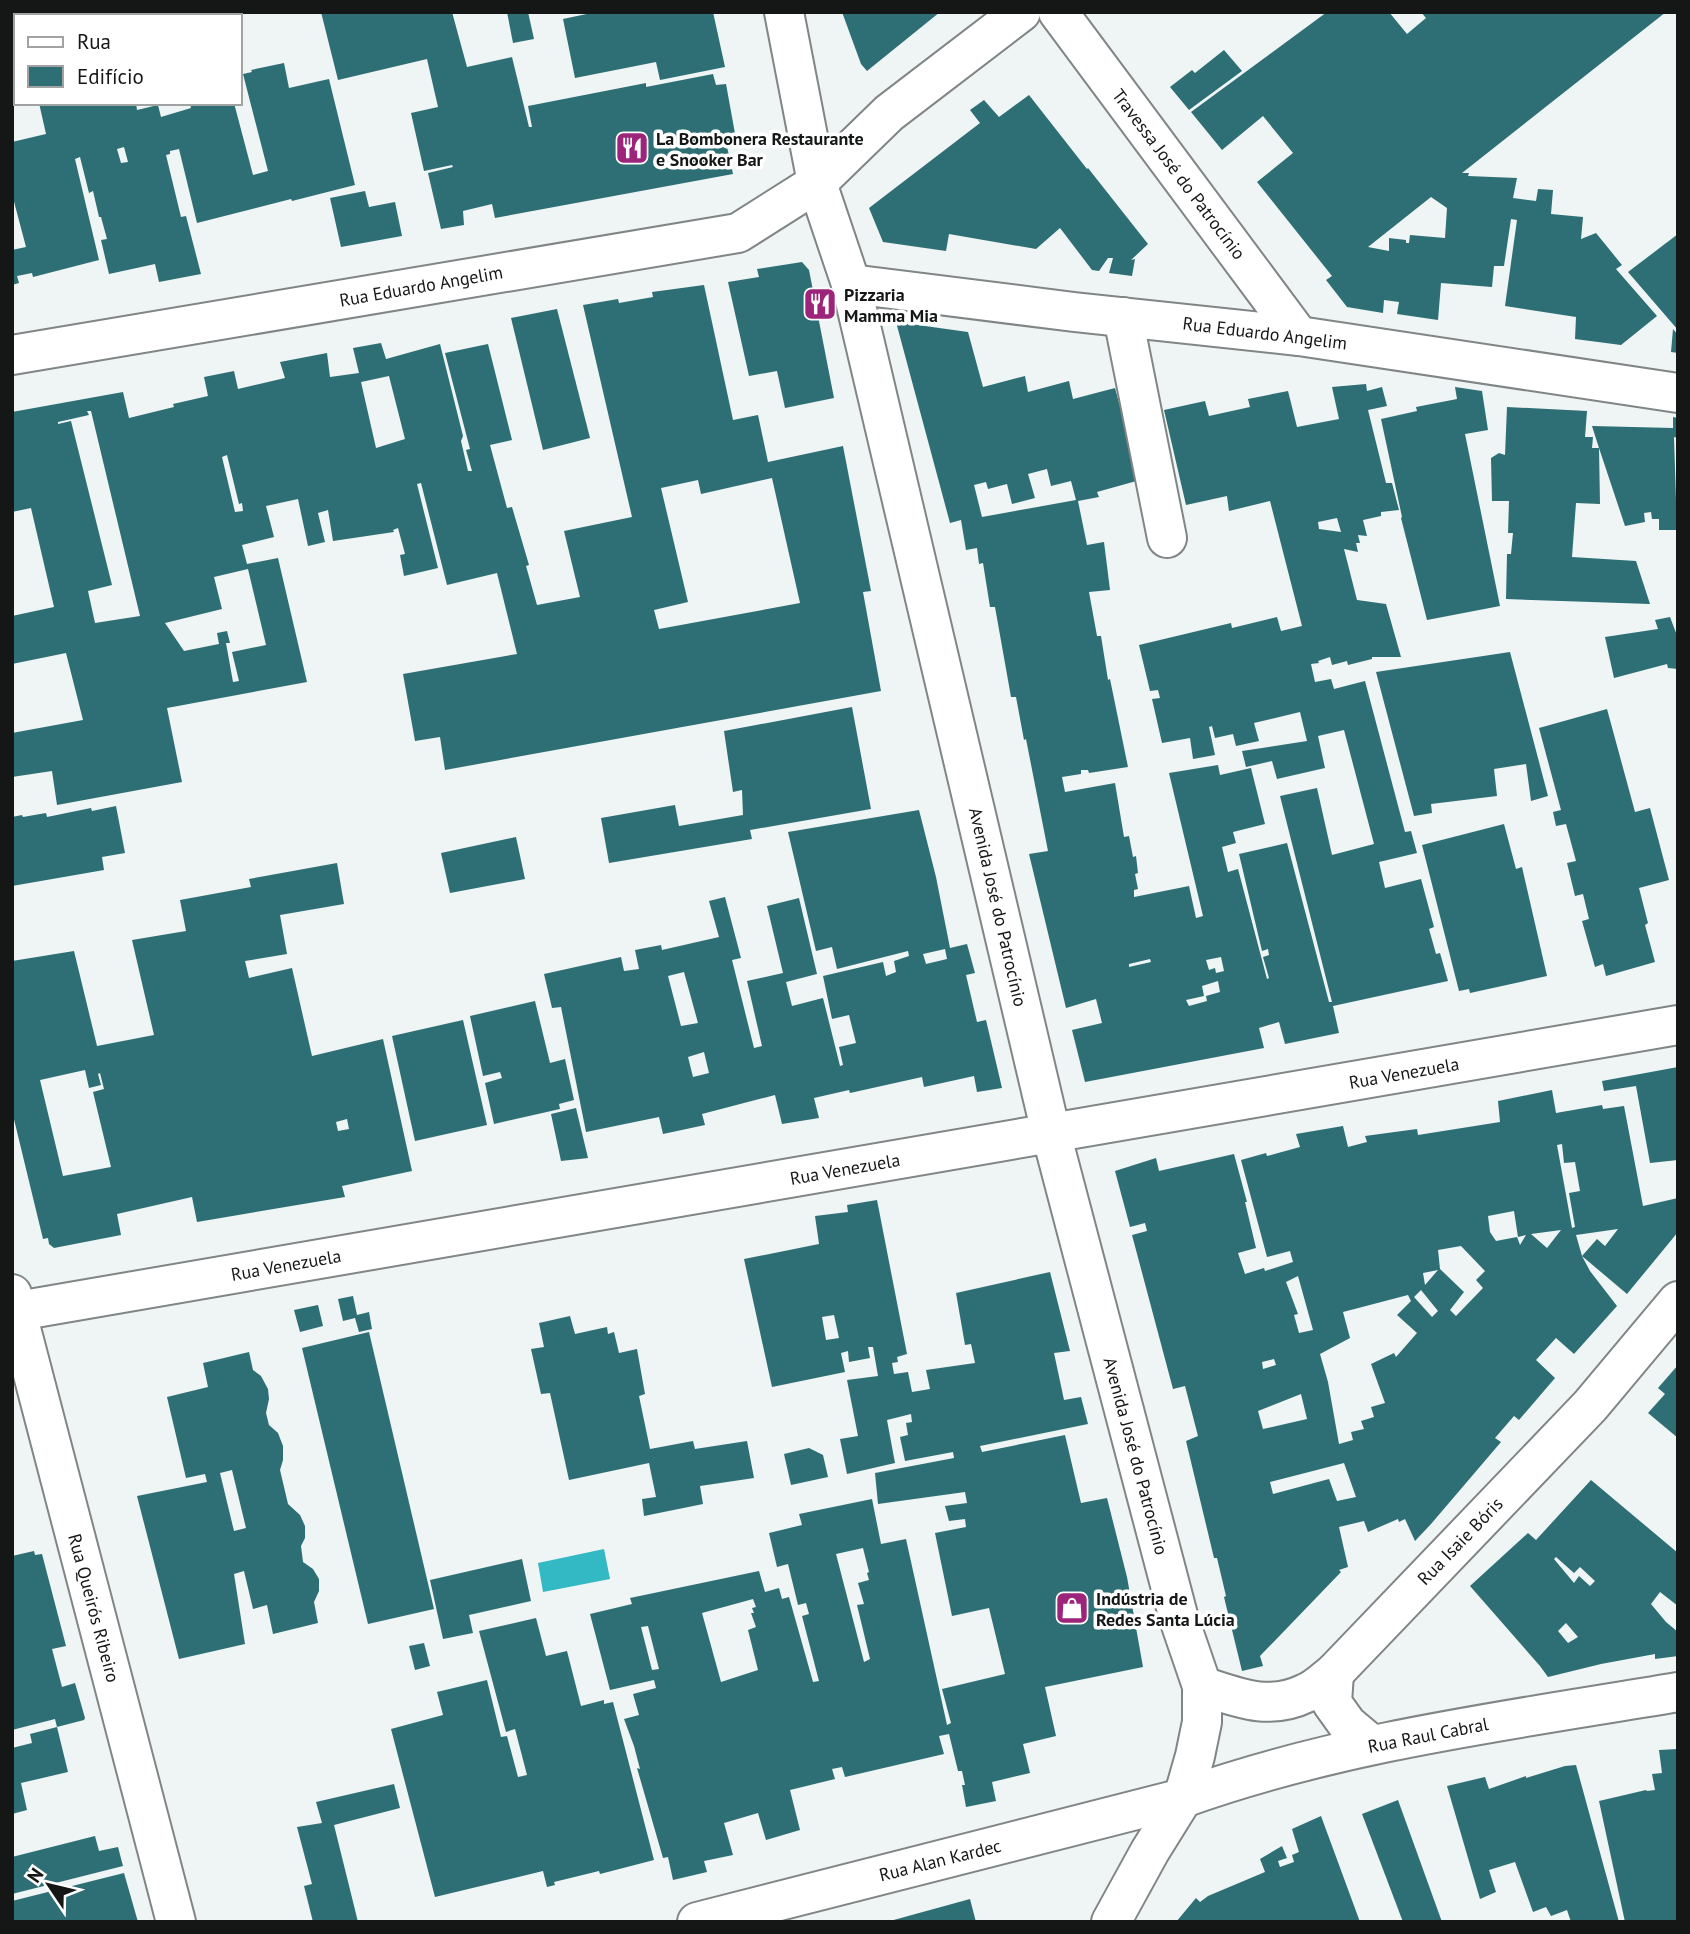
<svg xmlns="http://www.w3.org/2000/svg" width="1690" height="1934" font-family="'PT Sans',sans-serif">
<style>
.water{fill:#32b9c3}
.building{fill:#2d6f74;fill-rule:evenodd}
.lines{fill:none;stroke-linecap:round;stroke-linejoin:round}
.street-casing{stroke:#808585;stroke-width:42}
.secondary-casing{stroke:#808585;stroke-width:42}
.street{stroke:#fff;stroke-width:38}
.secondary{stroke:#fff;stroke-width:38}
.labels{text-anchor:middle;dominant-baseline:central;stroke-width:7;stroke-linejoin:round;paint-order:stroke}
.poi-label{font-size:18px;font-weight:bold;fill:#151616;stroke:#fff;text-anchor:start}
.street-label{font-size:18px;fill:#151616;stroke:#fff}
</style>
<rect width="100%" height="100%" fill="#eff4f4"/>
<path class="water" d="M604 1549 610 1579 543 1592 538 1563Z"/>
<g class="building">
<path d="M12 12H105V13L94 16H16V31L12 32Z"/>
<path d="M178 12H228L229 16H179Z"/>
<path d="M321 12H452L467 67 512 57 529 127H532L528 106 646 83V87L713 74 716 85 726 84 736 139 726 142 733 174 495 218 492 204 463 211 464 225 441 229 428 173 453 167 452 165 424 171 411 113 438 107 427 59 338 80Z"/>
<path d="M507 12H528L534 39 513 43Z"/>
<path d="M596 12H713L725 67 660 80 656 62 575 78 563 19Z"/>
<path d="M842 12H940L867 71 861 64Z"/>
<path d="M1327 12H1389L1407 34 1426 18 1421 12H1666L1462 173H1469L1468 176 1517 178 1513 198 1536 201 1538 189 1553 190 1551 214 1583 217 1581 239 1596 233 1622 265 1616 269 1657 316 1621 345 1575 339 1576 317 1505 306 1517 220 1511 219 1504 266H1494L1492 287 1441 283 1438 320 1397 314 1399 302 1384 300 1383 313 1347 307 1326 280 1332 276 1257 182 1293 153 1263 116 1222 150 1191 112ZM1431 197 1447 208 1445 238 1410 235 1409 243H1406V240L1389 238V251L1368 247Z"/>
<path d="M16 36V105H12V37Z"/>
<path d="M1224 50 1242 71 1189 110 1170 87 1192 70 1195 73Z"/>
<path d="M284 63 289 88 329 79 355 185 292 201 291 199 197 223 179 149 170 151V154L166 155 181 217 186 216 201 274 159 282 155 264 109 274 101 240 107 239 101 217H99L93 191 89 193 80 157 75 159 99 260 33 277 32 273 17 276 19 283 12 285V250L26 247 12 194V142L46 134 39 103H136L137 110 158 105 161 117 191 108 190 103H234L253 175 268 171 243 74 252 72 251 70ZM124 147 128 162 121 163 117 149Z"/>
<path d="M1029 95 1087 169 1088 168 1148 244 1131 260 1135 259 1132 276 1109 273 1113 258H1108L1099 271 1092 270 1060 228 1036 249 949 234 946 251 883 242 869 208 980 123 970 110 984 100 999 117Z"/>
<path d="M365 191 369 207 395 202 402 236 341 247 330 198Z"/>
<path d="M1678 234V330L1628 272Z"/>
<path d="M802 262 809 270 834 398 785 408 777 371 749 376 728 282 759 277 757 269Z"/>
<path d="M704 285 733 420 758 415 768 462 843 446 871 591 863 592 881 691 445 770 440 737 415 741 403 674 517 654 497 573 447 585 421 483 417 484 438 568 404 576 400 555 405 554 398 528 393 530 394 532 333 541 328 510 318 513 325 542 308 546 298 499 266 506 274 537 242 545 247 564 278 558 307 682 167 708 182 782 57 805 52 771 12 777V733L83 720 66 653 12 664V616L54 607 31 508 12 512V412L123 392 129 418 174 407 173 404 208 396 204 377 234 371 238 389 285 378 280 362 327 353 330 377 359 373 353 348 381 343 386 359 440 344 463 436 461 441 468 471H472L466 450 470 449 445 353 488 344 512 440 490 445 507 508 512 507 529 565 526 566 537 605 580 597 564 531 632 517 583 305 618 299 619 303 653 297 652 292ZM389 376 405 439 376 448 361 382ZM87 411H91L140 616 95 623 88 591 112 585 71 421 58 424V422L89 415ZM227 455 239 504 242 503 243 511 235 512 222 457ZM772 478 800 603 659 629 654 610 688 602 661 488 698 480 701 494ZM248 569 266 645 232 652 239 681 233 682 226 643H230L227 631 217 633 219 644 184 651 165 623 222 609 214 577Z"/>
<path d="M557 309 590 438 543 450 511 318Z"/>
<path d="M896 322 968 332 983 387 1025 376 1028 392 1069 381 1073 399 1115 388 1140 480 1097 492 1099 497 1078 501 1087 545 1104 542 1110 590 1089 592 1097 636H1101L1108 680 1110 679 1128 767 1089 773 1088 770H1081V774L1062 777 1065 792 1115 783 1124 837 1129 836 1133 857 1136 856 1138 873 1135 874 1138 889 1134 890V897L1189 886 1196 918 1203 916 1169 773 1218 765 1220 775 1251 768 1265 824 1233 832 1236 843 1222 847 1228 872 1238 869 1267 979 1269 978 1263 957 1269 955 1268 949 1262 951 1239 854 1287 843 1329 1002H1332L1280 796 1317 788 1332 855 1374 844 1344 730 1318 736 1325 768 1277 779 1272 761 1246 767 1242 751 1307 741 1300 712 1254 723 1259 741 1236 746 1233 734 1215 738 1212 726 1209 727 1215 755 1193 759 1190 738 1162 743 1152 699 1160 698 1158 690 1150 691 1139 645 1231 623 1232 628 1277 617 1281 631 1302 626 1270 501 1229 511 1227 496 1186 505 1164 410 1205 401 1209 416 1250 407 1248 399 1288 391 1297 427 1339 419 1332 387 1366 384 1367 391 1382 387 1387 406 1368 410 1386 483H1392L1399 510 1381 512V516L1363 520 1367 536 1358 535 1360 543H1356L1358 552 1344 549 1357 600 1386 604 1401 657H1372V659L1348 665 1347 661 1332 665 1330 657 1318 661 1319 663 1311 664 1315 682 1331 679 1334 689 1365 681 1405 832 1411 831 1417 853 1379 862 1385 888 1421 879 1434 927 1429 929 1436 954 1440 953 1448 981 1333 1006 1339 1033 1285 1044 1279 1022 1259 1028 1264 1048 1085 1082 1072 1030 1102 1023 1096 999 1066 1008 1029 854 1048 851 1026 739 1024 740 1016 697H1011L995 607H990L983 563 979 564 977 548 966 550 961 520 950 523ZM1047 469 1051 486 1071 481 1076 500 982 517 974 485 986 482 988 489 1007 484 1012 504 1035 498 1028 474ZM1337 518 1341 532 1319 529 1318 522ZM1221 957 1224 971 1216 973 1215 968 1209 970 1206 960ZM1150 959 1151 962 1129 967V964ZM1218 981 1220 992 1206 996 1207 1001 1189 1006 1186 1000 1204 996 1202 986Z"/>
<path d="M1673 329 1678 335V353L1671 352Z"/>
<path d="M1455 387 1482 391 1488 430 1465 434 1500 606 1427 620 1401 518 1402 517 1381 419 1417 411 1416 407 1457 399Z"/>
<path d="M1507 407 1587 411 1585 437H1593L1592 448H1599L1592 426 1673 428V417L1678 418V438L1674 437 1677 530H1659V519H1652L1651 512 1644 513 1645 522 1625 526 1599 448 1600 504 1576 503 1572 557 1636 561 1650 604 1506 599 1507 554H1511L1513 533H1508L1509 501H1492L1491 458 1499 453 1505 455Z"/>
<path d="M1670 617 1678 638V669L1668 668 1667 664 1614 678 1605 637 1658 629 1655 620Z"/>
<path d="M1510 652 1548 796 1531 801 1526 764 1494 769 1497 796 1431 804 1432 813 1414 816 1376 672Z"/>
<path d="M852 707 871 809 750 830 752 839 609 863 601 818 675 805 679 826 743 815 742 790 733 792 724 731Z"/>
<path d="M1607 709 1635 812 1650 808 1669 880 1639 888 1648 923 1645 925 1655 962 1606 976 1603 964 1595 967 1582 921 1589 919 1583 894 1575 896 1567 863 1576 861 1566 824 1556 826 1553 812 1561 810 1539 728Z"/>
<path d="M116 806 125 853 102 857 104 870 12 886V817L22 815 23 817 46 813 47 817 91 808 92 811Z"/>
<path d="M919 810 936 877 950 948 967 944 975 973 966 975 977 1022 986 1020 1002 1088 977 1092 974 1076 924 1087 922 1077 850 1093 849 1090 814 1098 819 1118 782 1124 775 1095 702 1114 705 1125 663 1134 659 1117 586 1132 561 1007 552 1008 544 974 621 957 624 971 639 969 635 950 661 945 662 950 719 937 709 901 725 897 741 958 732 960 754 1048 762 1046 747 981 783 973 767 906 799 898 817 974 786 982 792 1006 823 998 840 1066 843 1065 839 1047 856 1043 849 1015 832 1019 823 976 883 962 886 976 896 972 894 961 909 956 908 951 837 969 832 947 816 951 788 832ZM945 949 947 959 926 964 923 954ZM684 972 698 1023 681 1026 668 976ZM704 1052 709 1073 693 1077 688 1057Z"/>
<path d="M1504 824 1516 869 1522 867 1547 976 1470 993 1469 989 1459 991 1422 845Z"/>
<path d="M516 837 525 879 450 893 441 853Z"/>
<path d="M337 863 344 904 280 915 287 954 245 961 249 978 292 968 312 1056 383 1039 412 1171 342 1186 345 1197 197 1222 192 1197 117 1214 121 1235 54 1248 49 1244 48 1238 43 1239 12 1111V961L74 951 97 1046 154 1035 132 940 186 931 180 900 251 887 249 879ZM85 1070 89 1088 101 1085 98 1074 100 1073 104 1089 93 1092 111 1167 63 1176 40 1080ZM347 1119 349 1129 338 1131 336 1122Z"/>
<path d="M535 1001 550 1063 565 1059 574 1100 559 1104 560 1109 494 1124 485 1083 502 1078 500 1072 483 1076 470 1016Z"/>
<path d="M463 1020 487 1125 415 1141 392 1036Z"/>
<path d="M1678 1067V1160L1650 1163 1636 1086 1604 1091 1602 1081Z"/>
<path d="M1552 1090 1556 1113 1602 1105 1603 1109 1624 1106 1643 1206 1678 1198V1232L1627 1294 1582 1256 1590 1271 1617 1306 1574 1354 1556 1338 1536 1360 1555 1378 1519 1420 1514 1416 1495 1438 1501 1442 1431 1524 1415 1541 1405 1519 1399 1522 1398 1519 1368 1532 1364 1521 1339 1527 1348 1567 1339 1570 1341 1572 1260 1656 1263 1666 1242 1671 1224 1597 1226 1596 1217 1558H1214L1186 1441 1198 1436 1185 1386 1173 1389 1132 1235 1147 1231 1145 1223 1130 1227 1115 1171 1156 1158 1159 1171 1234 1154 1247 1202H1245L1256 1248 1238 1253 1245 1274 1264 1268 1265 1271 1293 1262 1290 1251 1267 1257 1241 1160 1266 1153 1267 1156 1300 1147 1296 1134 1343 1126 1348 1147 1367 1142 1365 1136 1417 1129 1418 1135 1500 1122 1498 1101ZM1562 1144 1564 1163 1575 1162 1580 1191 1569 1193 1575 1227 1572 1228 1557 1145ZM1514 1211 1518 1237 1526 1235 1520 1245 1517 1237 1496 1241 1490 1232 1488 1216ZM1618 1229 1605 1246 1597 1239 1582 1256 1576 1235ZM1561 1230 1547 1248 1531 1234ZM1461 1246 1485 1271 1476 1280 1483 1288 1456 1316 1450 1310 1464 1292 1440 1269 1438 1250ZM1438 1270 1425 1285 1423 1273ZM1298 1276 1313 1330 1299 1333 1294 1315 1298 1314 1286 1282ZM1421 1290 1438 1311 1432 1317 1414 1297ZM1408 1295 1411 1301 1397 1315 1417 1333 1396 1357 1394 1353 1371 1364 1385 1403 1371 1407 1374 1417 1361 1421 1364 1429 1351 1432 1353 1440 1339 1444 1328 1382 1320 1354 1350 1338 1343 1312ZM1274 1359 1276 1365 1263 1369 1262 1362ZM1301 1394 1307 1419 1263 1429 1258 1411ZM1344 1463 1356 1497 1337 1501 1329 1479 1273 1494 1270 1482Z"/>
<path d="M576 1108 588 1158 561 1161 551 1114Z"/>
<path d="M877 1200 907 1354 897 1357 898 1362 892 1363 894 1374 908 1372 912 1392 930 1389 926 1370 975 1363 971 1344 965 1345 956 1293 1050 1272 1070 1351 1054 1353 1064 1400 1081 1397 1088 1424 980 1446 982 1452 1065 1435 1081 1503 1107 1498 1127 1577 1143 1667 1045 1687 1056 1736 1023 1744 1030 1773 992 1782 996 1801 966 1807 962 1785H965L962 1771H958L949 1734 939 1736 944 1754 845 1777 842 1767 832 1769 835 1779 790 1790 800 1830 766 1840 758 1813 724 1823 733 1855 704 1861 707 1872 673 1880 668 1857 663 1858 637 1768 640 1769 634 1746 624 1719 639 1715 633 1694 656 1688 654 1680 610 1690 590 1614 632 1604 630 1598 759 1571 765 1592 779 1588 782 1599 789 1597 813 1682 819 1681 802 1616 809 1614 806 1603 798 1605 788 1564 777 1567 769 1533 802 1525 799 1514 872 1499 881 1544 906 1539 947 1725 951 1723 942 1689 1005 1674 989 1608 952 1616 935 1533 966 1527 965 1519 949 1521 945 1506 967 1503 965 1492 878 1504 875 1473 954 1458 953 1452 905 1461 900 1437 908 1435 906 1423 912 1422 911 1414 887 1420 895 1463 847 1474 840 1439 858 1436 847 1380 878 1376 873 1347H868L870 1358 849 1362 848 1351 841 1353 845 1372 772 1387 744 1259 819 1244 815 1216 848 1212 847 1205ZM834 1315 839 1338 826 1340 822 1317ZM863 1548 869 1572 867 1573 869 1580 858 1583 864 1604 857 1605 870 1659 864 1662 836 1554ZM753 1599 756 1607 752 1608 754 1613H751L756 1627 748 1630 758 1670 721 1682 702 1613ZM648 1626 659 1669 652 1670 641 1627Z"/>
<path d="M353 1296 357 1315 369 1312 372 1329 359 1332 355 1318 343 1321 338 1299Z"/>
<path d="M318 1305 323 1326 300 1332 294 1310Z"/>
<path d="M570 1316 575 1334 607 1327 608 1334 614 1332 619 1353 637 1349 645 1394 639 1396 650 1449 693 1441 695 1449 747 1441 754 1478 700 1486 703 1504 644 1516 642 1499 656 1497 649 1463 569 1480 550 1393 541 1394 531 1349 544 1347 539 1323Z"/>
<path d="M369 1332 434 1609 368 1624 302 1348Z"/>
<path d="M249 1352 253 1370 261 1376 268 1389 269 1399 266 1413 269 1425 278 1433 283 1446V1460L280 1470 288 1504 300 1515 305 1526V1538L301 1546 303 1562 313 1569 319 1579V1591L314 1602 318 1623 273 1634 267 1605 253 1609 244 1571 234 1574 245 1644 179 1659 137 1496 207 1482 205 1474 186 1478 167 1397 208 1387 203 1363ZM232 1470 246 1528 234 1531 220 1473Z"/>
<path d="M1678 1365V1438L1648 1413 1665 1394 1658 1388Z"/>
<path d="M809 1448 823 1455 828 1477 791 1485 784 1454Z"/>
<path d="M1591 1480 1678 1553V1606L1660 1592 1651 1604 1666 1622 1678 1632V1656L1655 1659V1654L1601 1664 1548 1677 1540 1666 1470 1586 1528 1533 1536 1540ZM1556 1557 1574 1573 1580 1567 1595 1581 1590 1586 1579 1576 1574 1583 1554 1559ZM1566 1623 1578 1637 1568 1643 1558 1631Z"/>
<path d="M34 1551 35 1555 42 1554 66 1646 52 1649 62 1687 75 1683 85 1718 84 1720 57 1727 55 1719 12 1730V1556Z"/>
<path d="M522 1559 531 1601 469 1615 473 1633 443 1639 430 1580Z"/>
<path d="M536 1618 546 1656 567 1651 581 1706 604 1700V1704L613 1702 654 1860 600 1874 599 1871 554 1882 555 1885 547 1887 543 1871 435 1897 391 1729 443 1715 437 1692 487 1680 501 1737 507 1736 518 1777 527 1775 515 1729 506 1732 479 1631Z"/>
<path d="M424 1643 430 1666 415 1670 409 1646Z"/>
<path d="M57 1727 68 1772 21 1783 27 1810 12 1814V1748L32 1743 30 1734Z"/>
<path d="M1678 1749V1922H1625L1599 1801 1646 1790 1647 1791 1655 1790 1652 1774 1662 1773 1659 1750Z"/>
<path d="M1576 1765 1619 1922H1571L1567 1910 1551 1916 1546 1907 1533 1912 1515 1862 1489 1870 1496 1892 1480 1899 1447 1786 1485 1777 1489 1789 1526 1776V1778L1565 1766Z"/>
<path d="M394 1784 400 1808 334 1825 358 1922H313L304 1886 312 1884 297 1827 322 1823 316 1802Z"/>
<path d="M1398 1800 1442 1922H1403L1362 1814Z"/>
<path d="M1321 1816 1360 1922H1176L1196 1898 1200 1902 1208 1896 1265 1872 1260 1859 1282 1846 1287 1858 1278 1861 1280 1867 1294 1862 1292 1855 1299 1852 1292 1829Z"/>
<path d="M95 1836 99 1851 118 1847 123 1866 12 1894V1857Z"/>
<path d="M124 1873 138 1922H12V1901Z"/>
<path d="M970 1899 976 1922H890V1921Z"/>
</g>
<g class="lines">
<defs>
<g id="street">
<path d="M1058 12 1299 336"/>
<path d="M851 284 1074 312 1299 336 1678 393"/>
<path d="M1123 317 1167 538"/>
<path d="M12 355 738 233 817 183 889 113 1021 12"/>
<path d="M12 1294 176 1922"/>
<path d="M12 1312 1678 1025"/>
<path d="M1202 1686C1239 1698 1269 1711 1306 1693 1316 1689 1325 1680 1334 1673L1590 1406 1678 1301"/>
<path d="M697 1922 1183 1798"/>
</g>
<g id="secondary">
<path d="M784 12 817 183 851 284 1051 1133 1179 1619 1202 1686V1722L1195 1756 1183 1798 1150 1851 1111 1922"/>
<path d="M1334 1673 1332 1703 1347 1724 1372 1745"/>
<path d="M1183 1798C1342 1741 1512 1720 1678 1692"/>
</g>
</defs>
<use href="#street" class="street-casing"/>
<use href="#secondary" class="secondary-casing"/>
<use href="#street" class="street"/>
<use href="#secondary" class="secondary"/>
</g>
<defs>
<symbol id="restaurant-square" viewBox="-11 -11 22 22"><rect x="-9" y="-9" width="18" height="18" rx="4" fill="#9d247b" stroke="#fff"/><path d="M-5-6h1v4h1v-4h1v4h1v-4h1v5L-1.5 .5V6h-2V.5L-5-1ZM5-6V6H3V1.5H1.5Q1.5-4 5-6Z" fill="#fff"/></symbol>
<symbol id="shop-square" viewBox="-11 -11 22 22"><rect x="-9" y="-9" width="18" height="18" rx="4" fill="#9d247b" stroke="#fff"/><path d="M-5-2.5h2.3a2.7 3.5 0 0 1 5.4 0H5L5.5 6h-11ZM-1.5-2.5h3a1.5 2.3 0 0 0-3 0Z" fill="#fff"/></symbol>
</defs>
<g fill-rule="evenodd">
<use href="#restaurant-square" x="613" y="129" width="38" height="38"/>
<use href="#restaurant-square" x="801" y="285" width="38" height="38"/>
<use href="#shop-square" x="1053" y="1589" width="38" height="38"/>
</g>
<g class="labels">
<g class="poi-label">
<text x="656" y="138">La Bombonera Restaurante<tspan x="656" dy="21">e Snooker Bar</tspan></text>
<text x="844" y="294">Pizzaria<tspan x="844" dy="21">Mamma Mia</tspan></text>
<text x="1096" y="1598">Indústria de<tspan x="1096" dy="21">Redes Santa Lúcia</tspan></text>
</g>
<g class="street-label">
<text transform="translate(1179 174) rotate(53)">Travessa José do Patrocínio</text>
<text transform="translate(421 286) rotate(-10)">Rua Eduardo Angelim</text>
<text transform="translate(1265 333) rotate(7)">Rua Eduardo Angelim</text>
<text transform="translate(998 907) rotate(77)">Avenida José do Patrocínio</text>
<text transform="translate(1404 1073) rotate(-10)">Rua Venezuela</text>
<text transform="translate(845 1169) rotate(-10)">Rua Venezuela</text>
<text transform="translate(286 1265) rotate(-10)">Rua Venezuela</text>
<text transform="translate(1136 1456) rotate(75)">Avenida José do Patrocínio</text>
<text transform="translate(1460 1541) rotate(-46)">Rua Isaie Bóris</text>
<text transform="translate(94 1608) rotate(75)">Rua Queirós Ribeiro</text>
<text transform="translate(1428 1735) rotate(-11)">Rua Raul Cabral</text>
<text transform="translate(940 1860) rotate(-14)">Rua Alan Kardec</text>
</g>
</g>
<rect width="1690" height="1934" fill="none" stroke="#151616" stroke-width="28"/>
<rect x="14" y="14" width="228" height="91" fill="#ffffff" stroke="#a1a2a2" stroke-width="2"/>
<rect x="28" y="37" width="35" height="10" fill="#ffffff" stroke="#a1a2a2" stroke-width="2"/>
<text x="77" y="49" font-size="21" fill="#151616">Rua</text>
<rect x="28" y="66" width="35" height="21" fill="#2d6f74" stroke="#a1a2a2" stroke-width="2"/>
<text x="77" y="84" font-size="21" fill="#151616">Edifício</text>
<g transform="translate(49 1885) rotate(305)" stroke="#ffffff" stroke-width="5" paint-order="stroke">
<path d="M0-5L12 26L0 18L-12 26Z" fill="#151616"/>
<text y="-10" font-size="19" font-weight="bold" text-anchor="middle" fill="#151616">N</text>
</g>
</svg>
